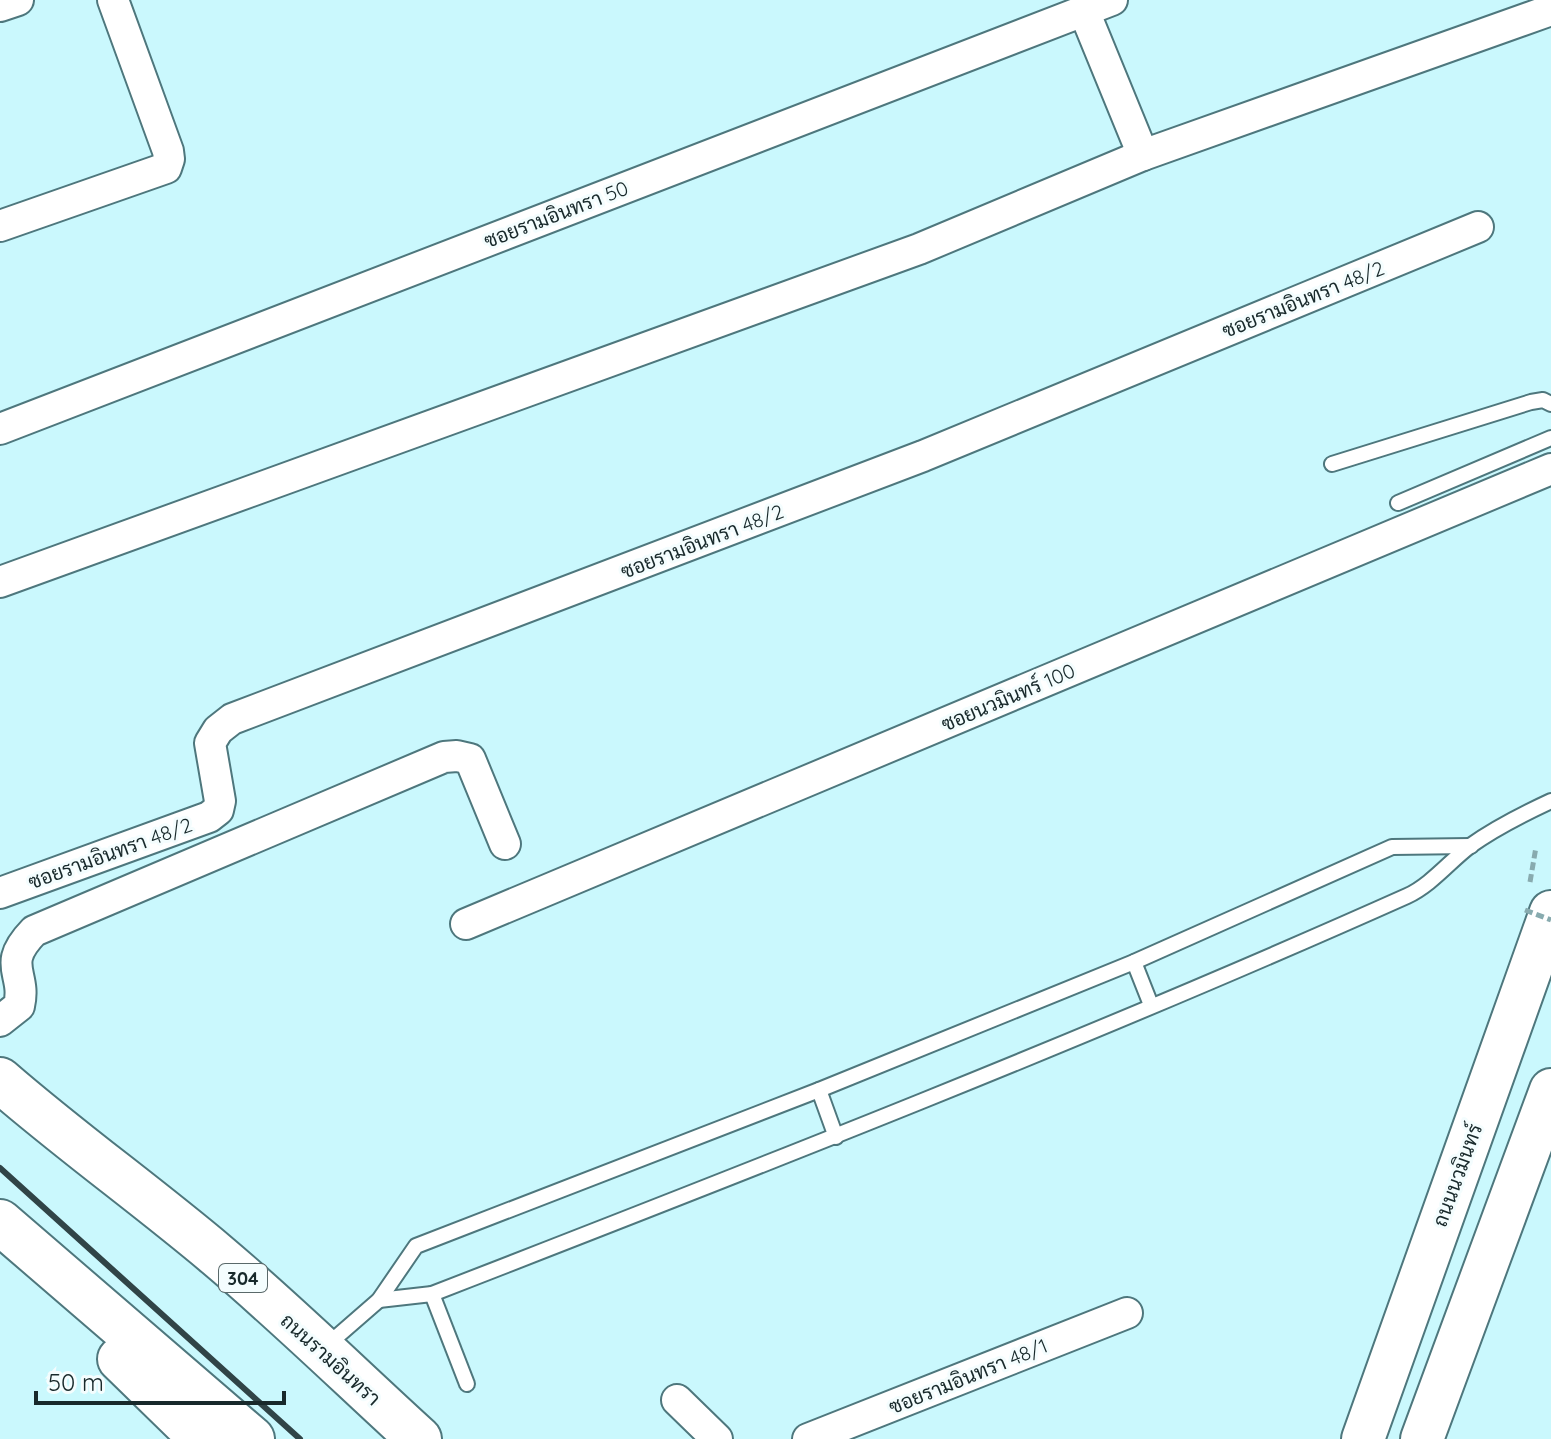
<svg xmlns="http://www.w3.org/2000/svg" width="1551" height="1439" font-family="Quicksand,Sarabun,sans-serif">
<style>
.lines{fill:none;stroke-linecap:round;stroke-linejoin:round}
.service-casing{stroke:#4e777d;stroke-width:18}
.minor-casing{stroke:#4e777d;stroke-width:34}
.secondary-casing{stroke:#4e777d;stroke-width:46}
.primary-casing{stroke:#4e777d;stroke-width:48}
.path{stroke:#88abaf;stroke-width:5;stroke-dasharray:8 4;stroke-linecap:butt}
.service{stroke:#fff;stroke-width:14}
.minor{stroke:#fff;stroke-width:30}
.secondary{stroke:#fff;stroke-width:42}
.primary{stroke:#fff;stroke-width:44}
.rail{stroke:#304447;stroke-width:6}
.path-bridge{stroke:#88abaf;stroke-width:5;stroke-dasharray:8 4;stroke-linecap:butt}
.labels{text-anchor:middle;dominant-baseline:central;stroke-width:6;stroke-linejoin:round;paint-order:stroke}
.shield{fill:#f4fdfe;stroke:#5a696a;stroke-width:2}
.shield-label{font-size:18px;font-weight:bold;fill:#18292b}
.street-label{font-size:20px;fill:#18292b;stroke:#f4fdfe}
</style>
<rect width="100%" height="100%" fill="#caf8fd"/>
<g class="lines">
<defs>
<g id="service">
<path d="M1332 464 1531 402 1543 400 1551 404"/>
<path d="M1398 503 1551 438"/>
<path d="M1134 962 1151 1005"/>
<path d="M819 1090 836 1137"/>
<path d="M432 1294 467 1384"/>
<path d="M379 1300 432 1294C759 1167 1087 1039 1407 896 1431 885 1450 861 1470 846 1495 828 1523 814 1551 801"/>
<path d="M325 1347 379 1300 416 1246 819 1090 1134 962 1392 847 1471 846"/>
</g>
<g id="minor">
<path d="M0 6 18 0"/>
<path d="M1084 11 1143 155"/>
<path d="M0 226 166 168 169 159 168 151 113 0"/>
<path d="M0 429 1112 0"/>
<path d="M0 582 919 249 1143 155 1551 10"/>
<path d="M0 893 209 817 218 810 220 801 210 743 218 730 232 719 923 456 1478 227"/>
<path d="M466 924 1551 469"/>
<path d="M0 1021 19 1006C27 972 0 966 34 931L444 757 457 756 470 759 505 844"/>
<path d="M677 1400 717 1439"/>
<path d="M808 1439 1127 1313"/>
</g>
<g id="secondary">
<path d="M1363 1439 1551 912"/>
<path d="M1422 1439 1551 1090"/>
</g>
<g id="primary">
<path d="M0 1080C70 1141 146 1195 217 1255 287 1314 352 1378 419 1439"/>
<path d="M0 1222 252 1439"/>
<path d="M120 1359 202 1439"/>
</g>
</defs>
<use href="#service" class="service-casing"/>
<use href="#minor" class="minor-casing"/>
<use href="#secondary" class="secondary-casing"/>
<use href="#primary" class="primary-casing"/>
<path class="path" d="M1530 882 1536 847"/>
<use href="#service" class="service"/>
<use href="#minor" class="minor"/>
<use href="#secondary" class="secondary"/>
<use href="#primary" class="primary"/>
<path class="rail" d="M0 1168 300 1439"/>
<path class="path-bridge" d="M1525 910 1551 920"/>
</g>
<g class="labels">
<rect class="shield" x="219" y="1264" width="48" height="28" rx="6"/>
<g class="shield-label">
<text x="243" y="1278">304</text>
</g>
<g class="street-label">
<text transform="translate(556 214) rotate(-21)">ซอยรามอินทรา 50</text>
<text transform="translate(1303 299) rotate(-22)">ซอยรามอินทรา 48/2</text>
<text transform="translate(702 541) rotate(-21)">ซอยรามอินทรา 48/2</text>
<text transform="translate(1008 697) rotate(-23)">ซอยนวมินทร์ 100</text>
<text transform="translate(110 853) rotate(-20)">ซอยรามอินทรา 48/2</text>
<text transform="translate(1457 1175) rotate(-70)">ถนนนวมินทร์</text>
<text transform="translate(331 1359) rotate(42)">ถนนรามอินทรา</text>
<text transform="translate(968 1376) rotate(-22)">ซอยรามอินทรา 48/1</text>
</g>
</g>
<path d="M36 1391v12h248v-12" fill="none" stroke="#18292b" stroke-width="4"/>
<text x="48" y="1391" font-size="24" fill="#18292b" stroke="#f4fdfe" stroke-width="6" paint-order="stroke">50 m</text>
</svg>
